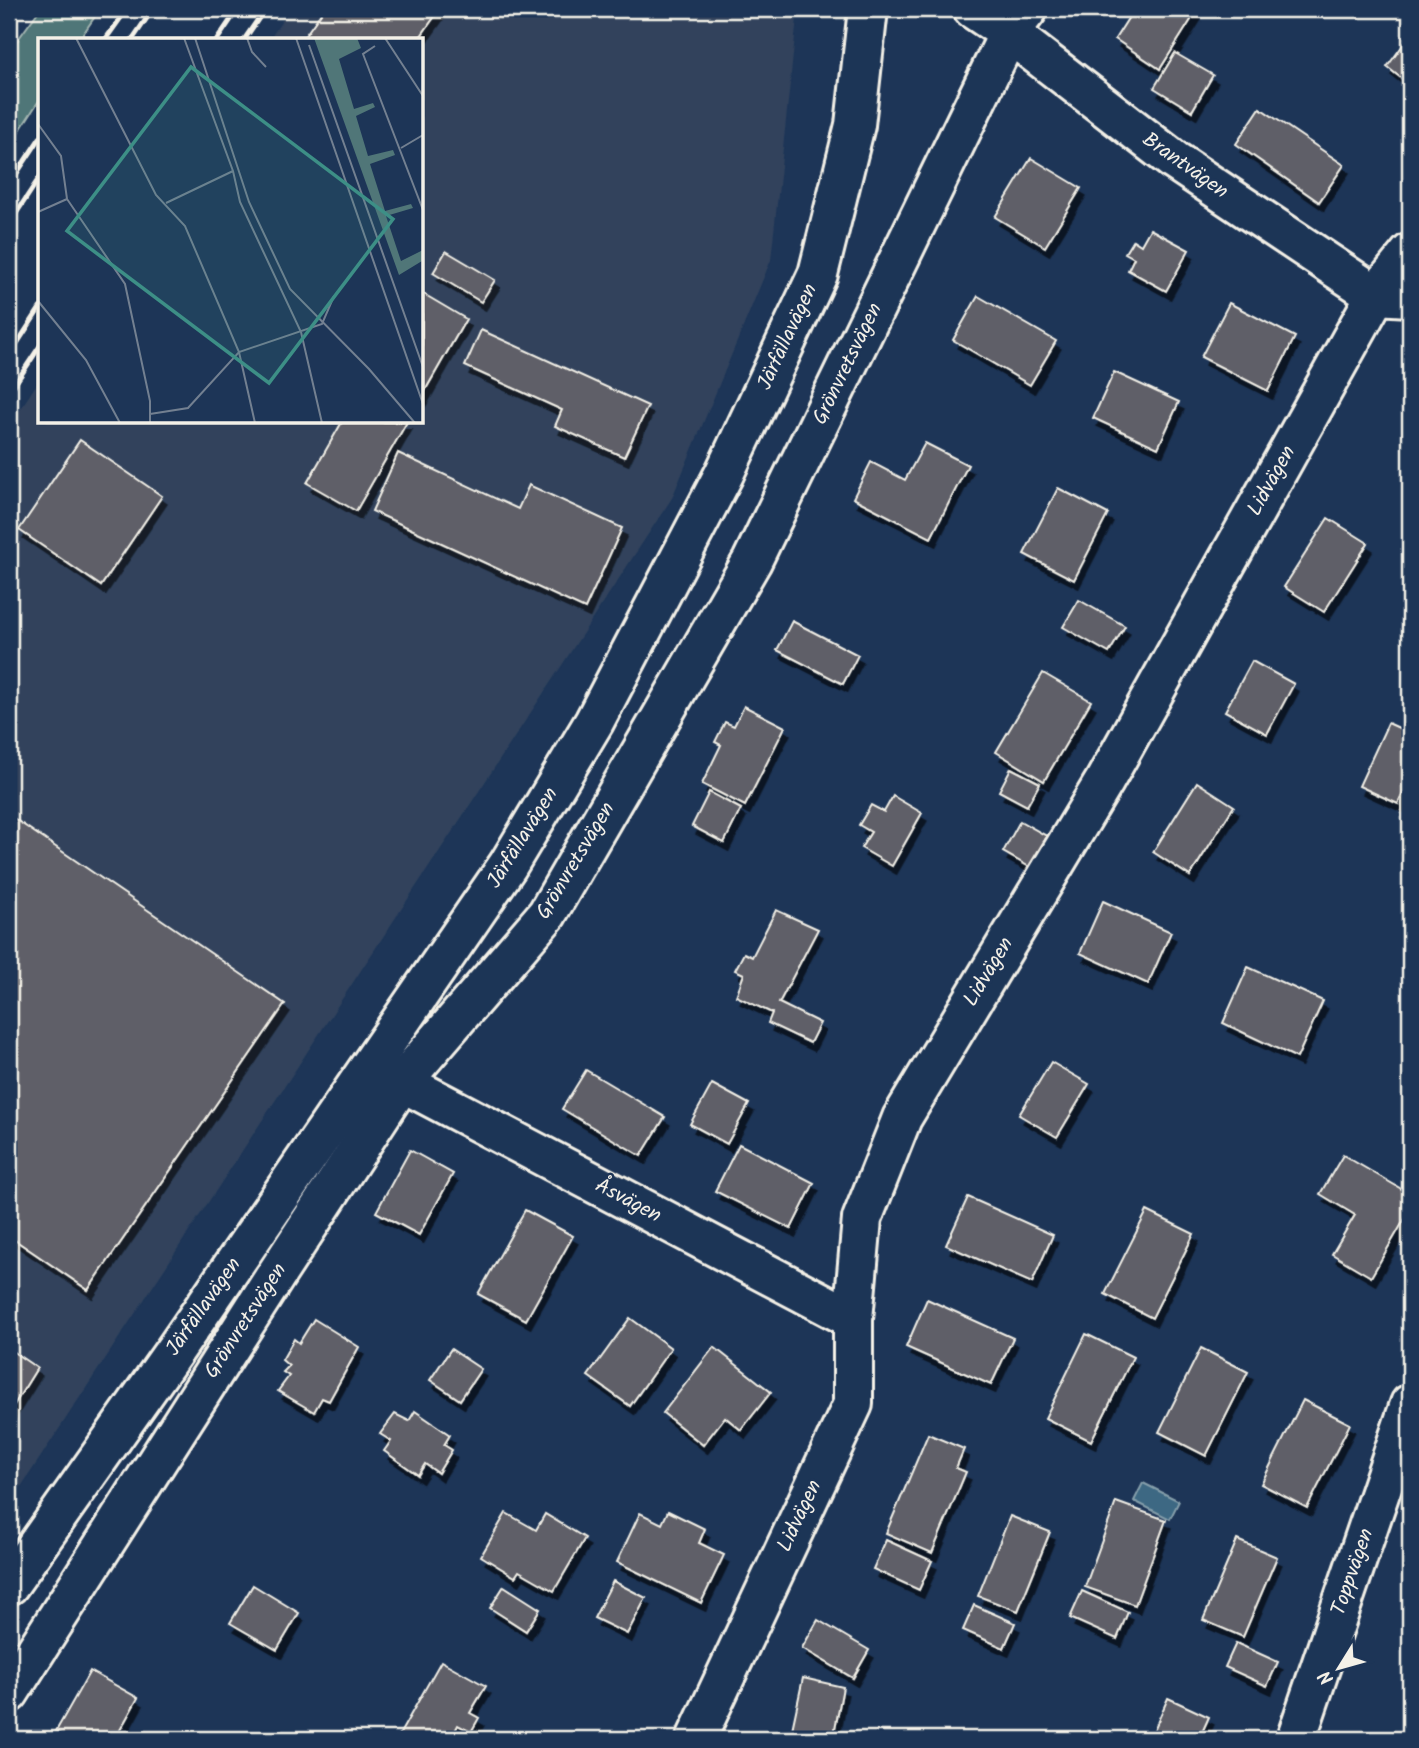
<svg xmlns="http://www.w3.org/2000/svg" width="1419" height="1748" font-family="Kalam,sans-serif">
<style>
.built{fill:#30425c}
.green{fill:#507678;stroke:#a2b4b0;stroke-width:2}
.water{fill:#3d6883;stroke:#869fab;stroke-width:2}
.building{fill:#5e5f68;stroke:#f4f1e8;stroke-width:2;filter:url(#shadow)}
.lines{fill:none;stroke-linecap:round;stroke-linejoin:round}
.minor-casing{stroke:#f4f1e8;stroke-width:44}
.minor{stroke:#1d3557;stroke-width:38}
.rail{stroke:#f4f1e8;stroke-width:5}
.labels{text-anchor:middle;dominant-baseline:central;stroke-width:5;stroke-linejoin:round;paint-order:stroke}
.street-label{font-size:21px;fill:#f4f1e8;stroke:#1d3557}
.inset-road{fill:none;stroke:#738091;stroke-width:2}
.view{fill:#3d8f86;fill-opacity:0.15;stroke:#3d8f86;stroke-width:3.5}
.inset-edge{fill:none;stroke:#f4f1e8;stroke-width:3.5}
</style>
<defs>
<filter id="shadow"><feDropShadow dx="4.5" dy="8" stdDeviation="0" flood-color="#0009"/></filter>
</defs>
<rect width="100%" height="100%" fill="#1d3557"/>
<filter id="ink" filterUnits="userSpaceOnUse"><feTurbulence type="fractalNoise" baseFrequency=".0143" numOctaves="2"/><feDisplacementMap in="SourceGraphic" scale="14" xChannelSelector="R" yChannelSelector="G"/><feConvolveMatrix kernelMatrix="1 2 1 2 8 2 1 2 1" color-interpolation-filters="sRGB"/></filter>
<g filter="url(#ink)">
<path class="built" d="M290 9H798L771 260 672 498 9 1505V426L40 379V422H422V40H269Z"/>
<path class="green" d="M40 9H100L79 40H40V99L9 147V52Z"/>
<path class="water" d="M1143 1483 1179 1501 1170 1519 1134 1501Z"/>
<g class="building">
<path d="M324 9H440L418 40H302Z"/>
<path d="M1134 9H1190L1196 12 1160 69 1115 39Z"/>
<path d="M1408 38 1410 40V85L1387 67Z"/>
<path d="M1175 53 1213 75 1192 111 1154 88Z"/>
<path d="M1260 108 1344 165 1319 202 1236 144Z"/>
<path d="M1031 158 1081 188 1045 247 995 217Z"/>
<path d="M1150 229 1189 250 1166 291 1128 270 1134 258 1125 253 1133 240 1141 245Z"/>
<path d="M446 251 495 280 481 302 433 273Z"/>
<path d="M422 293 466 319 422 396Z"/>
<path d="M978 296 1056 341 1030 385 953 340Z"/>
<path d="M1229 303 1295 337 1268 391 1201 357Z"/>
<path d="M481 330 648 406 624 457 555 426 562 410 465 366Z"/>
<path d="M1114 372 1179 402 1158 448 1093 418Z"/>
<path d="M342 422H407L356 511 307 483Z"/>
<path d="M80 440 162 496 101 586 19 530Z"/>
<path d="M925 443 968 465 931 538 853 498 871 462 905 480Z"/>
<path d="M398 453 518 509 529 485 622 528 585 609 372 511Z"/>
<path d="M1058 488 1108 514 1074 580 1024 554Z"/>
<path d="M1328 518 1368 543 1324 612 1284 587Z"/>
<path d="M1079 600 1125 626 1109 653 1063 627Z"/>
<path d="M792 621 858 655 843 684 777 650Z"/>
<path d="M1252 661 1294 684 1267 734 1225 711Z"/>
<path d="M1043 673 1091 701 1044 781 996 752Z"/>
<path d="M744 706 785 727 745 806 702 784 721 745 715 742 725 722 734 726Z"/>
<path d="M1388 723 1410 733V779L1398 804 1359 786Z"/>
<path d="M1011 768 1040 783 1027 806 999 791Z"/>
<path d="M1197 782 1234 806 1190 876 1153 852Z"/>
<path d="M709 792 741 809 724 843 692 826Z"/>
<path d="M893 796 922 813 892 866 861 848 871 832 859 825 871 805 884 812Z"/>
<path d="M9 815 285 1004 88 1290 9 1236Z"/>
<path d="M1020 821 1050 838 1033 869 1003 852Z"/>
<path d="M1103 901 1171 932 1148 984 1080 953Z"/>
<path d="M776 910 818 929 779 1003 820 1023 810 1043 768 1023 772 1013 736 996 744 974 735 970 744 953 752 957Z"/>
<path d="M1248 967 1323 1001 1297 1058 1223 1023Z"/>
<path d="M1051 1062 1089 1084 1057 1137 1019 1115Z"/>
<path d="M586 1070 665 1117 641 1156 562 1109Z"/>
<path d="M712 1084 749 1104 727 1144 690 1124Z"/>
<path d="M739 1144 814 1183 791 1229 715 1191Z"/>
<path d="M410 1150 453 1174 419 1235 376 1212Z"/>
<path d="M1343 1155 1410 1194V1210L1371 1277 1332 1254 1355 1215 1320 1194Z"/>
<path d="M968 1197 1053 1235 1032 1283 946 1245Z"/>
<path d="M525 1210 573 1236 526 1320 478 1294Z"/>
<path d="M1147 1211 1194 1234 1152 1318 1105 1294Z"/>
<path d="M927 1299 1013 1338 991 1385 906 1347Z"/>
<path d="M630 1318 671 1348 630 1406 588 1376Z"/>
<path d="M314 1319 359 1347 329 1401 322 1398 314 1412 278 1391 289 1376 283 1372 289 1366 282 1360 294 1339 299 1343Z"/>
<path d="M1086 1334 1133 1357 1091 1441 1045 1418Z"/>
<path d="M714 1347 771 1392 741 1430 725 1417 703 1445 663 1413Z"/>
<path d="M1201 1348 1248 1372 1206 1456 1159 1432Z"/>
<path d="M9 1349 37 1368 9 1413Z"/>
<path d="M451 1349 481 1369 460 1400 430 1380Z"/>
<path d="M1303 1400 1350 1424 1307 1508 1261 1484Z"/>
<path d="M415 1411 450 1435 444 1445 452 1450 438 1473 425 1464 418 1475 384 1451 391 1441 380 1434 395 1414 409 1421Z"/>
<path d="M928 1434 964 1449 956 1468 966 1472 932 1553 886 1533Z"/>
<path d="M1116 1502 1166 1520 1135 1605 1085 1587Z"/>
<path d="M668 1511 705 1529 699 1543 724 1555 701 1603 617 1562 640 1513 662 1524Z"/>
<path d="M506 1513 536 1530 545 1514 585 1538 554 1591 519 1571 515 1577 481 1556Z"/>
<path d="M1010 1516 1050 1532 1018 1611 978 1596Z"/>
<path d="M886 1540 932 1561 919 1590 873 1569Z"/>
<path d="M1237 1540 1277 1557 1243 1637 1203 1620Z"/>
<path d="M613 1581 646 1598 627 1634 594 1618Z"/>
<path d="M253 1585 299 1613 277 1650 230 1623Z"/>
<path d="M504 1586 540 1609 526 1631 490 1608Z"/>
<path d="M1082 1591 1128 1612 1117 1639 1070 1618Z"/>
<path d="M974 1605 1015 1623 1004 1648 963 1630Z"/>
<path d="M818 1620 869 1650 853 1678 802 1648Z"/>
<path d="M1236 1643 1278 1662 1267 1686 1225 1667Z"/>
<path d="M441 1661 486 1686 470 1713 479 1718 471 1732 458 1725 451 1739H402L398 1737Z"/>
<path d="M90 1671 138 1698 115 1739H71L56 1731Z"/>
<path d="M803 1678 843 1687 833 1739H790Z"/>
<path d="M1168 1698 1209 1717 1199 1739H1150Z"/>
</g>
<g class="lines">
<defs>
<g id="minor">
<path d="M973 9 1009 33 1175 161 1376 295 1410 297"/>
<path d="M402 1082 853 1319"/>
<path d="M9 1585 177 1347 508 865 594 722 724 474 818 274 855 125 868 9"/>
<path d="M9 1693 276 1275 402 1082 547 914 752 561 1009 33 1028 9"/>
<path d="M696 1739 853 1404V1319L862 1219 902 1118 1104 782 1376 295 1410 253"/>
<path d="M1296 1739 1410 1404"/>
</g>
</defs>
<use href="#minor" class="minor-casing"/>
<use href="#minor" class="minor"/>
<g class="rail">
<path d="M105 40 127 9"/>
<path d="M132 40 153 9"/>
<path d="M217 40 238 9"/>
<path d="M244 40 265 9"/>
<path d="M9 185 40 138"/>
<path d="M9 224 40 177"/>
<path d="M9 356 40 308"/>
<path d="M9 393 40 346"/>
</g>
</g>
</g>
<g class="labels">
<g class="street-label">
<text transform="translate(1185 166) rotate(35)">Brantvägen</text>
<text transform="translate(788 337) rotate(-65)">Järfällavägen</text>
<text transform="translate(848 364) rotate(-64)">Grönvretsvägen</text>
<text transform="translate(1272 481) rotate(-61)">Lidvägen</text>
<text transform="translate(523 838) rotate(-58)">Järfällavägen</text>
<text transform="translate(576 861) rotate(-59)">Grönvretsvägen</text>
<text transform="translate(989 972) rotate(-59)">Lidvägen</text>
<text transform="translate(628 1201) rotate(28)">Åsvägen</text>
<text transform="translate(204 1307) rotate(-55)">Järfällavägen</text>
<text transform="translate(246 1321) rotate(-57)">Grönvretsvägen</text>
<text transform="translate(800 1516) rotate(-65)">Lidvägen</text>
<text transform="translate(1353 1572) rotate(-71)">Toppvägen</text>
</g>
</g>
<g transform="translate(38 38)">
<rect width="385" height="385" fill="#1d3557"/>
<path d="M276 0H319L323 10 301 21 316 71 335 65 337 69 318 78 330 118 355 112 357 117 332 126 347 173 373 166 375 170 348 178 363 223 385 212 384 223 361 237Z" fill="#507678"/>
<path class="inset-road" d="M38 0 118 157 147 188 201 314 217 385M146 0 195 133 202 164 263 294 284 385M157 0 211 164 252 251 331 331 377 385M209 0 214 14 228 29M258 0 385 366M347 0 385 58M271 7 385 329M337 8 325 16 385 172M0 86 23 118 29 161 87 246 112 363V385M363 110 385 97M128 165 195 133M0 174 29 161M0 263 48 322 82 385M112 376 150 370 201 314 284 286 296 258"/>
<path class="view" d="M153 29 355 181 231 345 29 193Z"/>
<rect width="385" height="385" class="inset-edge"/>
</g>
<rect width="1419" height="1748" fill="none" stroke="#1d3557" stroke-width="35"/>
<rect x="18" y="18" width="1384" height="1713" fill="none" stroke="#f4f1e8" stroke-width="2.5" filter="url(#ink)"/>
<g transform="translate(1339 1668) rotate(233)" stroke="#1d3557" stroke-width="5" paint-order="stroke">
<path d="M0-5L12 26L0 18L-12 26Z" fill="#f4f1e8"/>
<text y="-10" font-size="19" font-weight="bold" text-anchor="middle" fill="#f4f1e8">N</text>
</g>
</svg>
